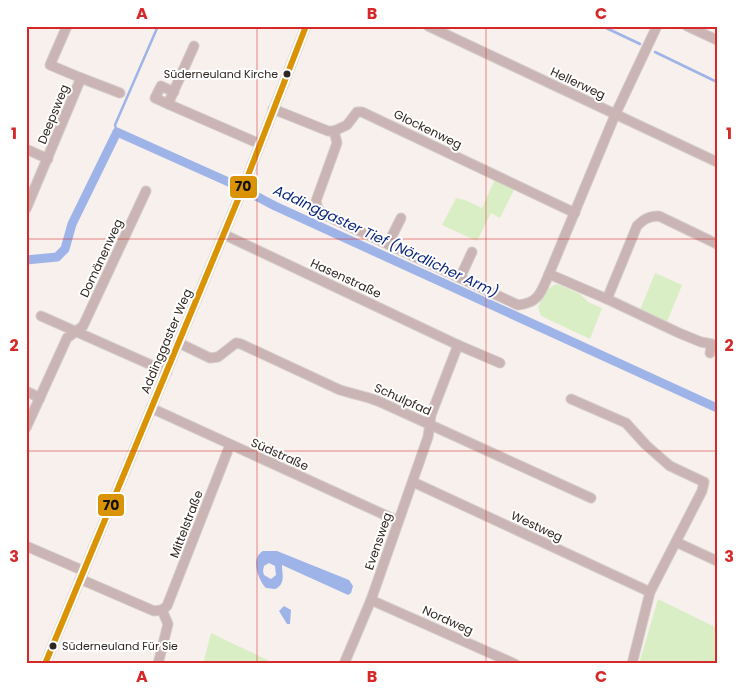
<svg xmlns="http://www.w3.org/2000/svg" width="743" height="690" font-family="Poppins,sans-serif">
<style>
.green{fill:#daeec6}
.water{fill:#9eb4e8;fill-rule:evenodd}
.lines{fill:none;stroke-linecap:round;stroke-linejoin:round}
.stream{stroke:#9eb4e8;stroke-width:2.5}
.canal{stroke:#9eb4e8;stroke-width:9}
.minor-casing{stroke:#d3ccc8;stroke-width:11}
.minor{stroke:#cab4b4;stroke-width:9}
.bus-1-casing{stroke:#fff;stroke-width:10}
.bus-1{stroke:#d99305;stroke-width:6}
.grid{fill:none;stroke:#d62828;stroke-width:1;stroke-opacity:0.55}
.bus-dot{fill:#2f2622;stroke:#fff;stroke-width:2}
.labels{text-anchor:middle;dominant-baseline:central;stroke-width:4;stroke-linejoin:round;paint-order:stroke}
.bus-label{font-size:11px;fill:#2f2622;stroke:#fff;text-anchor:end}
.street-label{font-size:12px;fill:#2f2622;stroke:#fff}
.water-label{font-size:14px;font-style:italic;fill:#0a257a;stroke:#fff}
.line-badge{stroke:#fff;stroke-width:2}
.pale-badge-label{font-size:14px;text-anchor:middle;font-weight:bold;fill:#111}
.neatline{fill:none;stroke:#d62828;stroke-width:2}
.grid-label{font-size:16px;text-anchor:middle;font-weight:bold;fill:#d62828}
</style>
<rect width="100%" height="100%" fill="#f8f0ec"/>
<g class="green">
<path d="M495 179 515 188 500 218 491 213 477 241 442 225 456 198 465 200 482 208Z"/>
<path d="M655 273 682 285 667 322 640 310Z"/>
<path d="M557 284 580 294 588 302 602 308 590 339 541 316 538 307C543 298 547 286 557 284Z"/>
<path d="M658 599 717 628V664H639Z"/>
<path d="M211 633 276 664H203Z"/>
</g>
<g class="water">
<path d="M263 551H277L349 580 353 586 351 593 348 595 282 565C282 574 286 584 275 589L266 588C258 580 250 558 263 551ZM269 563 275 566 276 575 271 579 264 575 263 571 264 566Z"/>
<path d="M284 606 291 610 290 624H287L279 611Z"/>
</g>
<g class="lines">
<g class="stream">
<path d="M602 26 640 44"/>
<path d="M655 52 717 82"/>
<path d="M117 132 115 125 158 26"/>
</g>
<path class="canal" d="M26 260 57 257 65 249 72 224 117 132 233 184 275 206 717 408"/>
<defs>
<g id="minor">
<path d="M428 26 717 162"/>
<path d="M687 26 717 40"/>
<path d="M194 46 168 104 260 144"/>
<path d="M81 78 120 93"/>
<path d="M168 104 155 98 161 86 174 92"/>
<path d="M273 109 328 131H334L347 125 357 112H362L575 213"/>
<path d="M334 131 337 143 316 201 318 209 325 215 518 305C539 303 541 292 549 274L615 115 657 26"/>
<path d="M26 149 48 159"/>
<path d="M26 209 81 78 50 65 67 26"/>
<path d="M223 234 458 345 500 363"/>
<path d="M388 244 401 218"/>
<path d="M549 274 607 299 637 226C644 219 649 216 659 216L717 244"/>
<path d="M460 278 472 252"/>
<path d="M607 299 679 333 701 342 712 344 710 353"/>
<path d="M41 316 167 372"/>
<path d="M179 343 210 358 218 357 236 343 241 344 340 390C353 394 365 396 378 401L591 498"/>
<path d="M26 391 40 398"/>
<path d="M571 399 626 423 646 445 663 460 670 466 704 482 702 491 650 592 632 664"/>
<path d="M151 408 398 521"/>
<path d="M26 428 67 338 83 326 146 191"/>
<path d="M413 482 650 592"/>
<path d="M676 542 717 561"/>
<path d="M26 546 84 571"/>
<path d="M80 579 154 611 162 610"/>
<path d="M371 600 515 664"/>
<path d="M45 664 247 178 306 26"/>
<path d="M158 664 168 624 162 610 167 606 230 445"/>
<path d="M344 664 371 600 428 437 431 415 458 345"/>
</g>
</defs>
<use href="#minor" class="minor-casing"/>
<use href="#minor" class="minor"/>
<defs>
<path id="bus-1" d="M45 664 247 178 306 26"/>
</defs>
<use href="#bus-1" class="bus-1-casing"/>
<use href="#bus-1" class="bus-1"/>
</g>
<path class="grid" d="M257 26V664M486 26V664M26 239H717M26 451H717"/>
<g class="bus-dot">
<circle cx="287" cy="74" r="4.5"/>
<circle cx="53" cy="646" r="4.5"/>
</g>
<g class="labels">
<g class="bus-label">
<text x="278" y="74">Süderneuland Kirche</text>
<text x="62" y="646" text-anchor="start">Süderneuland Für Sie</text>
</g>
<g class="street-label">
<text transform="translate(578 83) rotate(25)">Hellerweg</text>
<text transform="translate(53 114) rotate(-68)">Deepsweg</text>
<text transform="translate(428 129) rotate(26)">Glockenweg</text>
<text transform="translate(101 258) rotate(-65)">Domänenweg</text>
<text transform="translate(346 278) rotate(25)">Hasenstraße</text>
<text transform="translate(166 341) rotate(-67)">Addinggaster Weg</text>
<text transform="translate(403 399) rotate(24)">Schulpfad</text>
<text transform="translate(280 454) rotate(24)">Südstraße</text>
<text transform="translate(186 524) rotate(-69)">Mittelstraße</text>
<text transform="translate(537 526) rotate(25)">Westweg</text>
<text transform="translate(378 541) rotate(-71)">Evensweg</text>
<text transform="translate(448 620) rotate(24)">Nordweg</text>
</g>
<g class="water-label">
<text transform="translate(386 241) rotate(25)">Addinggaster Tief (Nördlicher Arm)</text>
</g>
</g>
<g class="line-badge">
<rect x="229" y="175" width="29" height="24" rx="5" fill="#d99305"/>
<rect x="97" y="493" width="28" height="24" rx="5" fill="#d99305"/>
</g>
<g class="pale-badge-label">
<text x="243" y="191">70</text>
<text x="111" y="510">70</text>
</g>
<rect width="743" height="690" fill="none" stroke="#ffffff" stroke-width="55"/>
<rect x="28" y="28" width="688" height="634" class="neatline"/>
<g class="grid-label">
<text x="142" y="19">A</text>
<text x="372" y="19">B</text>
<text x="601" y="19">C</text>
<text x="14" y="139">1</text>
<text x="729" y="139">1</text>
<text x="14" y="351">2</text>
<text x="729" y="351">2</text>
<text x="14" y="562">3</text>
<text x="729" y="562">3</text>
<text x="142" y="682">A</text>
<text x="372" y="682">B</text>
<text x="601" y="682">C</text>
</g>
</svg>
